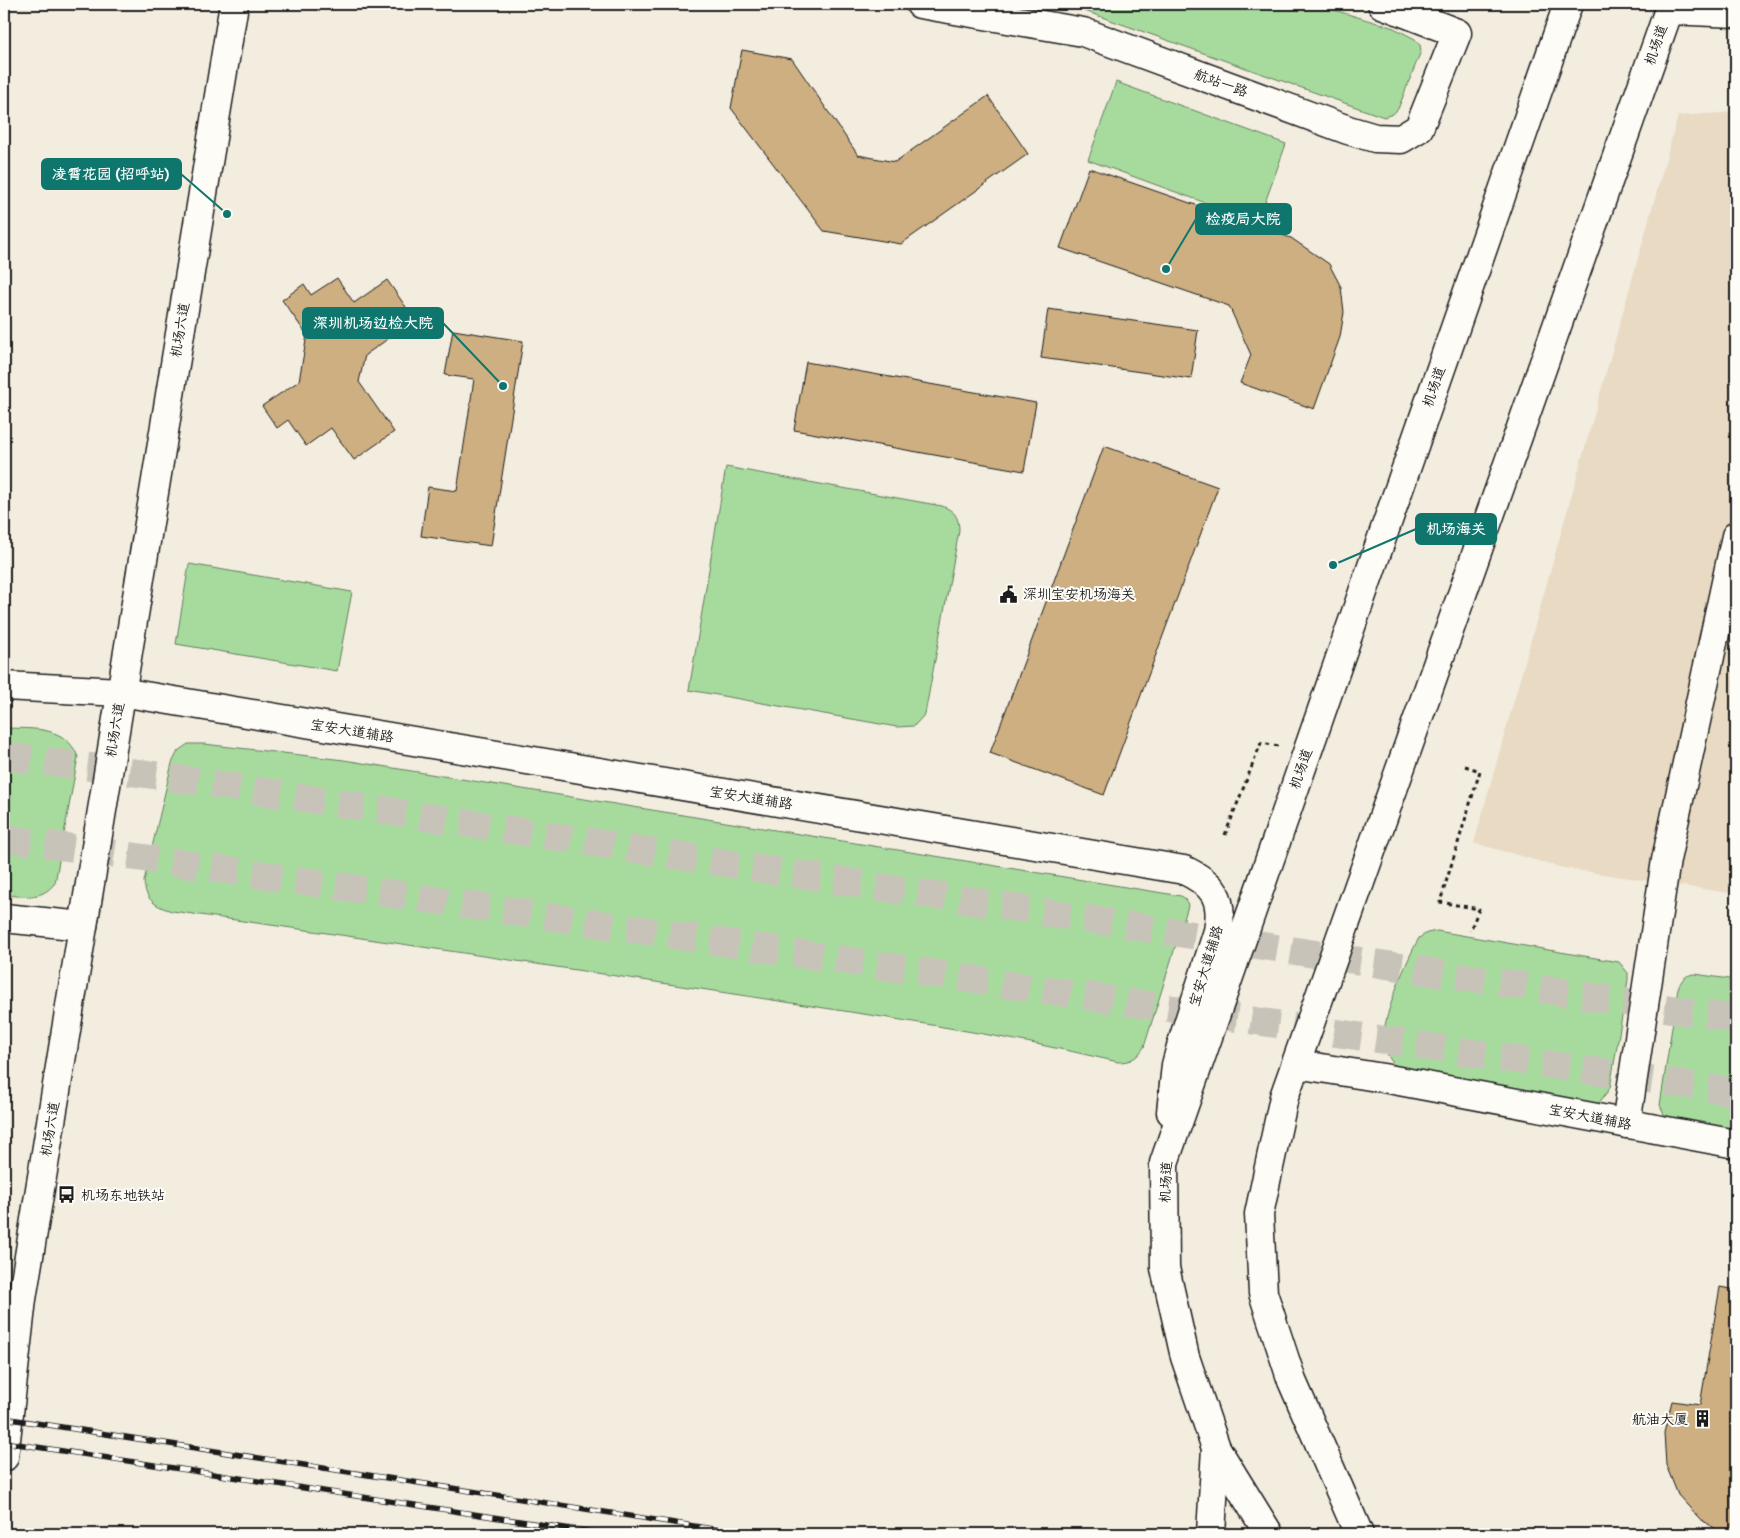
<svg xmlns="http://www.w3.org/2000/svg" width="1740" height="1538" font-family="Pangolin,'LXGW WenKai TC',sans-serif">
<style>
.built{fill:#e8dac3}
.green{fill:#a7db9e;stroke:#627c5d}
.building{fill:#cdaf81;stroke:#1c1c1c}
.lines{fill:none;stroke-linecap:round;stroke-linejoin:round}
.major-tunnel{stroke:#c8c3b8;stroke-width:28;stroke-dasharray:28 14;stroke-linecap:butt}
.minor-casing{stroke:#1c1c1c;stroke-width:31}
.major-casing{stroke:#1c1c1c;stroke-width:31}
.path{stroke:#1c1c1c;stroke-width:3;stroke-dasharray:4 4;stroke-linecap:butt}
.minor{stroke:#fdfcf7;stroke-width:28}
.major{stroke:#fdfcf7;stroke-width:28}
.rail-casing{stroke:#1c1c1c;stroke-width:5.5}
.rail{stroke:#fdfcf7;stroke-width:4;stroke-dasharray:11;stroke-linecap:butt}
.labels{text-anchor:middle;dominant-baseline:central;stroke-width:4;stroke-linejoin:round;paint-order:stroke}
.street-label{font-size:14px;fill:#1c1c1c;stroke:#fdfcf7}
.poi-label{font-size:14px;fill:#1c1c1c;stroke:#fdfcf7;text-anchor:start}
.leader{fill:none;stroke:#0f766e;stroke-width:2}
.callout-dot{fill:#0f766e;stroke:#fdfcf7;stroke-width:2}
.callout{fill:#0f766e;stroke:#0f766e;stroke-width:2}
.callout-label{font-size:15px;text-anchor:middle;font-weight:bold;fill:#fff}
</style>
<rect width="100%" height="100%" fill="#f3eddf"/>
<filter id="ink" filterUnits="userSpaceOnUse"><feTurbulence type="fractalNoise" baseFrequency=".02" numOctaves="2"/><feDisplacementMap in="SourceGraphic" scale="10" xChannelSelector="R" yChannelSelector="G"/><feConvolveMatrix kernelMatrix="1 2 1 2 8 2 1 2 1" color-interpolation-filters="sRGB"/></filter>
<g filter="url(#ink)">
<path class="built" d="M1736 112V894L1563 868 1474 843 1678 116Z"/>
<g class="green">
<path d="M1065 4H1314L1394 28 1415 39 1420 45 1421 51 1398 109 1393 114 1384 117Z"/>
<path d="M1116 82 1286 144 1258 222 1088 160Z"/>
<path d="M726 467 942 506C955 511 959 517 959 531L925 714 914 726 897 727 689 690Z"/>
<path d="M189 564 352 592 337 671 176 644Z"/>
<path d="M4 728C32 729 66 725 78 757L55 883C41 901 24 896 4 895Z"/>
<path d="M188 744H204L344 760 1181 896 1186 899 1188 906 1144 1047C1137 1058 1131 1062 1118 1062 998 1033 875 1016 753 997 559 967 366 938 172 911 155 906 145 900 144 881L172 763 178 751Z"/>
<path d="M1437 931 1619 962 1628 973V980L1610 1088 1599 1103 1589 1107 1402 1074C1394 1065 1386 1056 1384 1044 1379 1024 1408 957 1419 938L1427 933Z"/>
<path d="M1695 974 1736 980V1137L1673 1124 1665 1116 1660 1105 1678 988C1682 979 1685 975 1695 974Z"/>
</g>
<g class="building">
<path d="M742 50 792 59 858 155 895 162 988 96 1028 154 901 244 824 231 731 108Z"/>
<path d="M1089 168 1291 238 1329 264 1341 287 1344 312 1340 337 1314 409 1240 383 1251 355 1229 306 1060 248Z"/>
<path d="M337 278 354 303 387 280 415 320 365 355 359 382 394 432 354 460 331 428 306 446 288 420 277 428 262 406 299 381 307 335 282 300 304 284 311 295Z"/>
<path d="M1048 309 1198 330 1191 379 1041 358Z"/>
<path d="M453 330 523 341 491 546 421 536 428 487 457 491 474 379 445 375Z"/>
<path d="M806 362 1036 403 1024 471 794 430Z"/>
<path d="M1104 446 1218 487 1104 795 990 753Z"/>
<path d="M1720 1287 1736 1290V1534H1724L1700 1519 1678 1495 1666 1465 1664 1433 1672 1401 1700 1405Z"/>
</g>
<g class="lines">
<g class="major-tunnel">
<path d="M4 756 162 776 1736 1019"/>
<path d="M4 838 559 918 1736 1092"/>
</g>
<defs>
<g id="minor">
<path d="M920 4 1083 32 1348 130 1375 138 1401 139 1419 128 1457 33 1382 4"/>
<path d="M1669 10 1736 13"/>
<path d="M4 918 83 926"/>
<path d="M1626 1124 1666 860 1736 536"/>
<path d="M4 1457 22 1299 234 4"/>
</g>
<g id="major">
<path d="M4 686 121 692 1184 870C1214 884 1224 898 1218 931L1182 1043 1176 1065 1171 1112"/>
<path d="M1296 1064 1383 1078 1736 1144"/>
<path d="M1211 1534 1216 1448"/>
<path d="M1269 1534 1216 1448 1185 1357 1165 1268 1164 1163 1568 4"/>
<path d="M1359 1534 1292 1381 1263 1293 1259 1214 1284 1097 1671 4"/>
</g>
</defs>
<use href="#minor" class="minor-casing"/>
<use href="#major" class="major-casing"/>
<g class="path">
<path d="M1465 766 1480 771 1440 902 1479 909 1470 931"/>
<path d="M1225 835 1261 743 1279 746"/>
</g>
<use href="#minor" class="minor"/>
<use href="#major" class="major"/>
<defs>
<g id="rail">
<path d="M4 1418 745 1534"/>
<path d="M4 1442 604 1534"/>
</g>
</defs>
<use href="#rail" class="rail-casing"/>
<use href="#rail" class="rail"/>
</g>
</g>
<defs>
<symbol id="civic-bare" viewBox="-9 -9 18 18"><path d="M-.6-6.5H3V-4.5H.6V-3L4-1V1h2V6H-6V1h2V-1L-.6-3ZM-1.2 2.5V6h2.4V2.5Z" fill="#1c1c1c" stroke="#fdfcf7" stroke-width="2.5" paint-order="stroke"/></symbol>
<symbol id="bus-bare" viewBox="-9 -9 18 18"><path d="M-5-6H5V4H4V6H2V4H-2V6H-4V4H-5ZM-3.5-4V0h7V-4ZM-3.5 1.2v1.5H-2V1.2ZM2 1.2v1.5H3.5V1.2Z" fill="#1c1c1c" stroke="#fdfcf7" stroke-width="2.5" paint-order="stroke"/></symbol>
<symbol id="building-bare" viewBox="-9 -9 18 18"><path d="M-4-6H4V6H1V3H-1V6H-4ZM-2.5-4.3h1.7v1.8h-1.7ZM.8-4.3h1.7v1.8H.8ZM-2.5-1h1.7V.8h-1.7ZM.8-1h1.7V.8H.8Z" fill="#1c1c1c" stroke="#fdfcf7" stroke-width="2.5" paint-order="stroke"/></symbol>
</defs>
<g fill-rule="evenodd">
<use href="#civic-bare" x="996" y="582" width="25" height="25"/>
<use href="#bus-bare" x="54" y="1182" width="25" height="25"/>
<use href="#building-bare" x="1690" y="1406" width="25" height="25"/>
</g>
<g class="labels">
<g class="street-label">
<text transform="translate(1656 45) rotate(-71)">机场道</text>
<text transform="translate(1221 83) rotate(20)">航站一路</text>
<text transform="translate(180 330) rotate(-81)">机场六道</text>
<text transform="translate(1434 387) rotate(-71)">机场道</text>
<text transform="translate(115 730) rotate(-81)">机场六道</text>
<text transform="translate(352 731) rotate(9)">宝安大道辅路</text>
<text transform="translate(1301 769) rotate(-71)">机场道</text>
<text transform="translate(751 798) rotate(9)">宝安大道辅路</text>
<text transform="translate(1206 966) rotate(-73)">宝安大道辅路</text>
<text transform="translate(1590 1117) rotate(11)">宝安大道辅路</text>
<text transform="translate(50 1129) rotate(-81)">机场六道</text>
<text transform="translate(1166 1182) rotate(-87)">机场道</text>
</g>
<g class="poi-label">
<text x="1023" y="594">深圳宝安机场海关</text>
<text x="81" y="1195">机场东地铁站</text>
<text x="1688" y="1419" text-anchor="end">航油大厦</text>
</g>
</g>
<path class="leader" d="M227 214L181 174M1166 269L1196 219M503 386L443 323M1333 565L1416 529"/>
<g class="callout-dot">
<circle cx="227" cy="214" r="5"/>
<circle cx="1166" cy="269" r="5"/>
<circle cx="503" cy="386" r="5"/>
<circle cx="1333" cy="565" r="5"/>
</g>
<g class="callout">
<rect x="42" y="159" width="139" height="30" rx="5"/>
<rect x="1196" y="204" width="95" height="30" rx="5"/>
<rect x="303" y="308" width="140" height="30" rx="5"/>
<rect x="1416" y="514" width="80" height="30" rx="5"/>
</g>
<g class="callout-label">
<text x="111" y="179">凌霄花园 (招呼站)</text>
<text x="1243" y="224">检疫局大院</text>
<text x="373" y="328">深圳机场边检大院</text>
<text x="1456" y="534">机场海关</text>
</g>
<rect width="1740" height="1538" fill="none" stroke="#fdfcf7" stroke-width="20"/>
<rect x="10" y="10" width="1720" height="1518" fill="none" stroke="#1c1c1c" stroke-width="2" filter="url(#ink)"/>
</svg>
